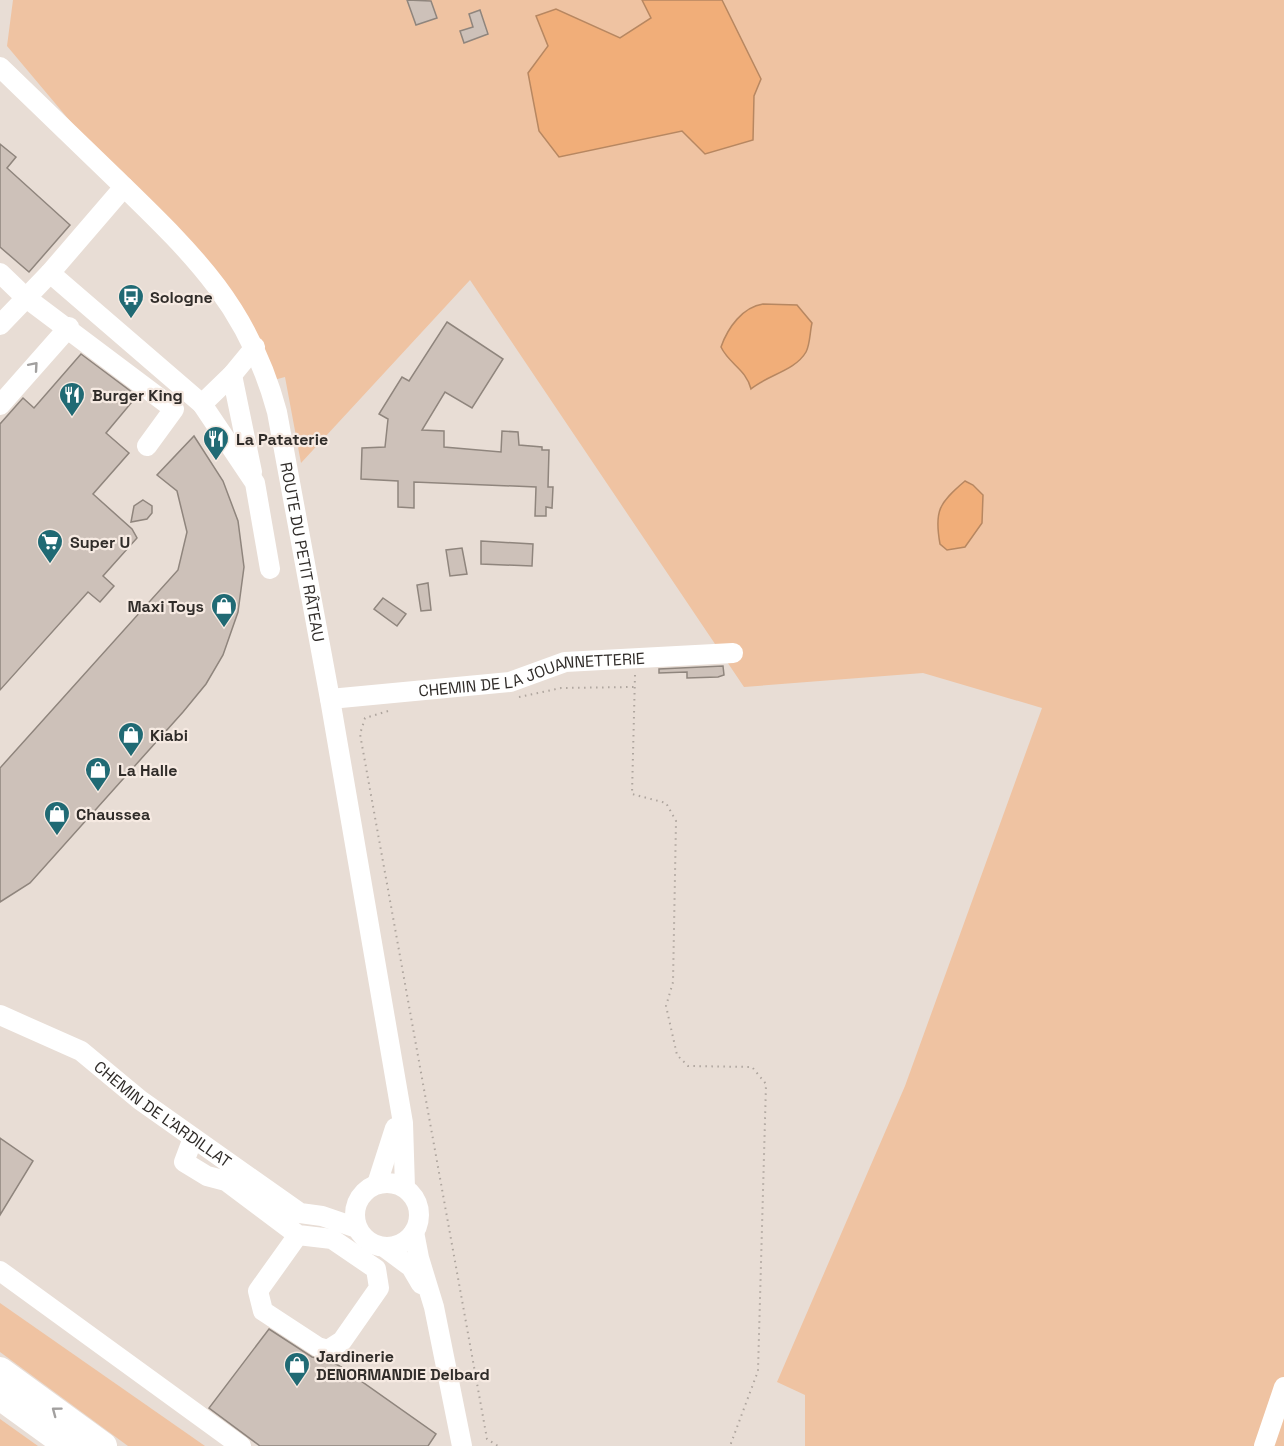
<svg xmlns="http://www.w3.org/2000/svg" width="1284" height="1446" font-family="'Space Grotesk',sans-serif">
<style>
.green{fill:#efc3a2}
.water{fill:#f1ae79;stroke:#b78761;stroke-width:1.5}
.building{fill:#cdc1b9;stroke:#8f857d;stroke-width:1.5}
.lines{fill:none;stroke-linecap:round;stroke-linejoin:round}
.path{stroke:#aea59e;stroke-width:2;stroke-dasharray:1.5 4.5;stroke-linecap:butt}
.minor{stroke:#fff;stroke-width:20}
.highway{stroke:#fff;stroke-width:28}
.oneway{stroke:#a2a09f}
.labels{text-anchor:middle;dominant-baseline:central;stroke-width:4.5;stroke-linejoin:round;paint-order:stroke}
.poi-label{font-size:16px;font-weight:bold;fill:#302c29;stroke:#f6eae2;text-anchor:start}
.street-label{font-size:16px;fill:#302c29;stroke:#f6eae2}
</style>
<rect width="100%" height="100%" fill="#e8ddd5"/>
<g class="green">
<path d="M13 0H1284V1446H805V1395L777 1382 905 1086 1042 708 923 673 744 687 470 280 301 463 285 377 270 381 202 278 7 46Z"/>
<path d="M0 1303 205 1446H128L0 1352Z"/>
<path d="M0 1419 38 1446H0Z"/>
</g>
<g class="water">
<path d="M642 0H722L761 79 754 96 753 140 705 154 682 131 559 157 539 131 528 73 548 46 536 16 556 9 620 38 651 18Z"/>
<path d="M763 304 797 305 812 323C810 331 810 345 806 352 795 371 767 375 751 389 746 369 729 364 721 347 728 327 743 307 763 304Z"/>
<path d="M965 481 973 485 983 495 982 523 965 547 947 550 940 544C934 511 939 503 965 481Z"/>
</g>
<g class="building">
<path d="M407 0 431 1 437 18 416 25Z"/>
<path d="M480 10 488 34 464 43 460 31 473 27 469 14Z"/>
<path d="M0 144 16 157 7 168 70 225 29 272 0 247Z"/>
<path d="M447 322 503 359 472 408 445 392 422 430 444 431V447L501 452 502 431 518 432 519 445 542 447V450H549L548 487H553L552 508 546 507V516H535L536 487 414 482V508L398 507V481L361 479 362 448 385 447 388 419 379 414 402 377 409 381Z"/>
<path d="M81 354 137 396 106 433 129 453 93 494 132 529 137 538 103 576 114 586 100 602 88 592 0 690V424L23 398 34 408Z"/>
<path d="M194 436 223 481 238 521 244 567 238 612 223 655 206 684 183 712 30 883 0 902V768L178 570 187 532 177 491 157 475Z"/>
<path d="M143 500 152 506V513L147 519 131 522 134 506Z"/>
<path d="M481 541 533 544 532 566 481 564Z"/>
<path d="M462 548 467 574 450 576 446 550Z"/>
<path d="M428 583 431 610 421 611 417 585Z"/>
<path d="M383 598 406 614 397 626 374 609Z"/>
<path d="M723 666 724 675 718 677 687 678V672L659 673V669Z"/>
<path d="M0 1138 33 1161 0 1215Z"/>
<path d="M269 1329 312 1357 331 1361 341 1367 436 1434 428 1446H260L209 1408Z"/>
</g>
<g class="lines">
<g class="path">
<path d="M635 675 632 794 666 803 676 821 673 982 666 1006 677 1055 688 1066 752 1067 766 1084 758 1371 730 1446"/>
<path d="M519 697 561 688 635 687"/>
<path d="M388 711 365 718 360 734 487 1439 498 1446"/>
</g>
<g class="minor">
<path id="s1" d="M0 67C39 105 79 143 119 182 193 254 249 307 277 412L330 699 403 1123 405 1188"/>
<path d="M0 273 25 297 174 409 147 446"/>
<path d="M50 273 202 404 255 483 270 569"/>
<path d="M0 325 50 273 124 187"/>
<path d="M232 375 252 472"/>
<path d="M202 404 232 375 255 347"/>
<path d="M0 405 69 327"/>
<path id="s2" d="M330 699 510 682 565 662 733 653"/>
<path id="s3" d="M0 1015 81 1051 140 1100 300 1213 322 1216 357 1228"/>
<path d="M193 1138 184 1162 207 1176 226 1181 298 1235 258 1291 263 1311 318 1347 328 1350 342 1341 379 1288 376 1269 332 1239 298 1235"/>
<circle cx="387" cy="1215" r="32"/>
<path d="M377 1184 395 1128"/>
<path d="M414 1232 419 1258 434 1307 462 1446"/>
<path d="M384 1247 411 1267 421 1284"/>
<path d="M0 1271 241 1446"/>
<path d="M1264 1446 1284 1387"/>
</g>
<g class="highway">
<path d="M0 1371 103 1446"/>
<path d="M0 1396 69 1446"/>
</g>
</g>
<defs><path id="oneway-chevron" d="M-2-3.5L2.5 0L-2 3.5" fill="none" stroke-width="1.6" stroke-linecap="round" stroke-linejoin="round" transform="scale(1.5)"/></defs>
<g class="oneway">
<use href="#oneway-chevron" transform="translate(34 366) rotate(-49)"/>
<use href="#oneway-chevron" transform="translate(56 1411) rotate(-143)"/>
</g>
<defs>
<symbol id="bus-pin" viewBox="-11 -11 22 30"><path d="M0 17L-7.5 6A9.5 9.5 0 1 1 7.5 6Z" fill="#206a74" stroke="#f6eae2"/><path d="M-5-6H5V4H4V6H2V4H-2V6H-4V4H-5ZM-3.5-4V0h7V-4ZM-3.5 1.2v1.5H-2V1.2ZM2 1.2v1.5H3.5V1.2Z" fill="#fff"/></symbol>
<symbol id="restaurant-pin" viewBox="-11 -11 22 30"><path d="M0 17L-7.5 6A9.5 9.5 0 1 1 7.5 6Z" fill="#206a74" stroke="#f6eae2"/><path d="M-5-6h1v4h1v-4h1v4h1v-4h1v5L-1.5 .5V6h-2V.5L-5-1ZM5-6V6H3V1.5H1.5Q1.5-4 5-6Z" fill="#fff"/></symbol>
<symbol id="supermarket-pin" viewBox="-11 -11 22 30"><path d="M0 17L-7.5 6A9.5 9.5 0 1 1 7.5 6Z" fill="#206a74" stroke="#f6eae2"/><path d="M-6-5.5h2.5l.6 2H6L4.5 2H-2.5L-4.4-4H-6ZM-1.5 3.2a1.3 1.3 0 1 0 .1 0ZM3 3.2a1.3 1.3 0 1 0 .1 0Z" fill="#fff"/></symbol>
<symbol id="shop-pin" viewBox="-11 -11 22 30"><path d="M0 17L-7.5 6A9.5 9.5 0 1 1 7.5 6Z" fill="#206a74" stroke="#f6eae2"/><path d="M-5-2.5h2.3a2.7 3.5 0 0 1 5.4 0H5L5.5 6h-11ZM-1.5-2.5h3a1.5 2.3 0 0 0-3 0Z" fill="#fff"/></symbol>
</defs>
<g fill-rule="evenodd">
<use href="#bus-pin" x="116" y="282" width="30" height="40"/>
<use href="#restaurant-pin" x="57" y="380" width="30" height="40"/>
<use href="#restaurant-pin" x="201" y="424" width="30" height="40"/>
<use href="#supermarket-pin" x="35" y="527" width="30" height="40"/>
<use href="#shop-pin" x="209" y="591" width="30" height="40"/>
<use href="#shop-pin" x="116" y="720" width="30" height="40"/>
<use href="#shop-pin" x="83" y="755" width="30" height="40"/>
<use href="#shop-pin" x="42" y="799" width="30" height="40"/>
<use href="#shop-pin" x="282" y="1350" width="30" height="40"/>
</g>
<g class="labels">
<g class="poi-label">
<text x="150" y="297">Sologne</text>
<text x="92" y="395">Burger King</text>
<text x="236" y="439">La Pataterie</text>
<text x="70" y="542">Super U</text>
<text x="204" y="606" text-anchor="end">Maxi Toys</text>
<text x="150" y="735">Kiabi</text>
<text x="118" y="770">La Halle</text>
<text x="76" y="814">Chaussea</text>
<text x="316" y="1356">Jardinerie<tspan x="316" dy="18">DENORMANDIE Delbard</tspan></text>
</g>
<g class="street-label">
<text stroke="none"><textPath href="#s1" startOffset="591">ROUTE DU PETIT RÂTEAU</textPath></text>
<text stroke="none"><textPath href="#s2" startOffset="204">CHEMIN DE LA JOUANNETTERIE</textPath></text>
<text stroke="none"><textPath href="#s3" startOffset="192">CHEMIN DE L'ARDILLAT</textPath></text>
</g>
</g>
</svg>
